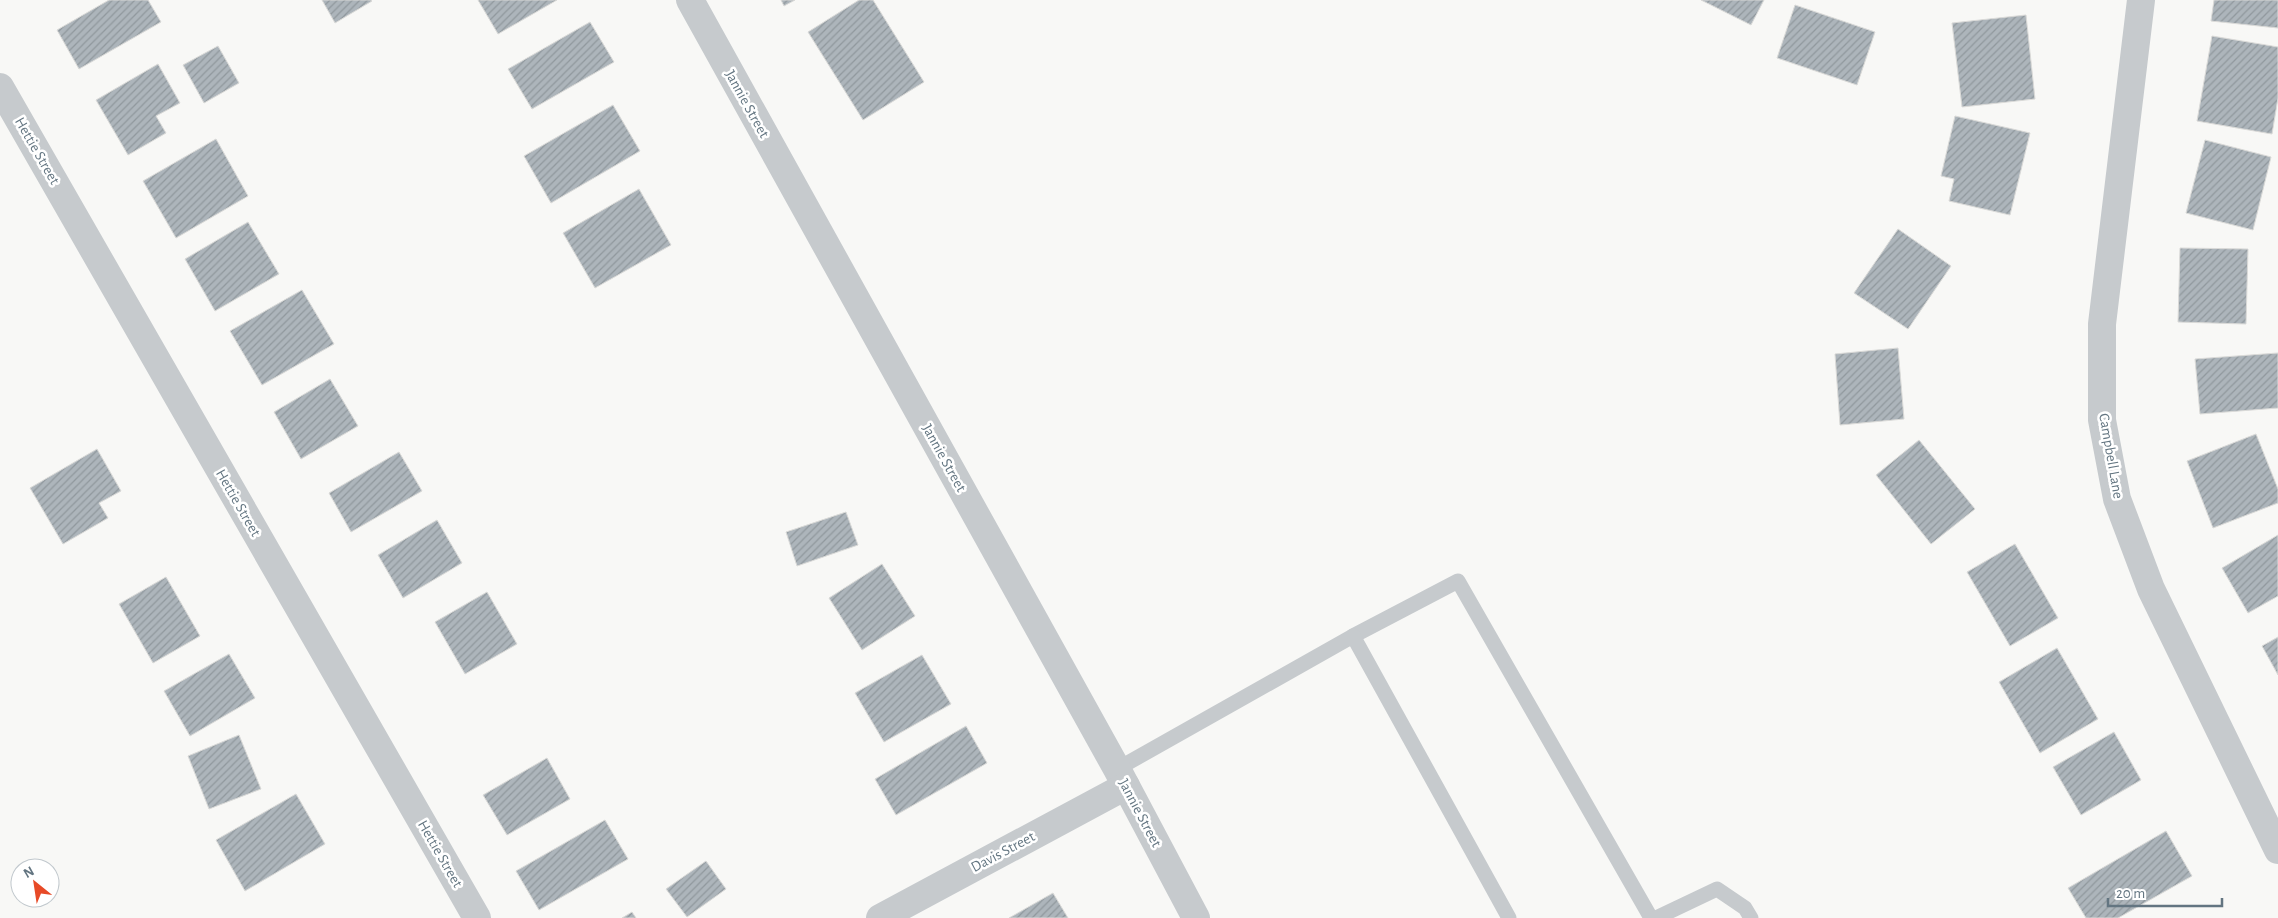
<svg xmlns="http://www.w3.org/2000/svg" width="2278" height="918" font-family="'Alegreya Sans',sans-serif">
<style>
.building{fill:url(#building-hatch);stroke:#dadad8}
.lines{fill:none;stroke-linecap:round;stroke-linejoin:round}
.lane{stroke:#c6cacd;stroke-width:15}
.street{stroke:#c6cacd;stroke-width:28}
.labels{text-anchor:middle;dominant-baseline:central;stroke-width:5;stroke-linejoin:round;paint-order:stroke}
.street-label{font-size:15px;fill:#637581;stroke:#fff}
</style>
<defs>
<pattern id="building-hatch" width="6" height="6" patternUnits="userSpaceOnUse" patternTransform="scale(1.25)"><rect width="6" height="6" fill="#adb5bb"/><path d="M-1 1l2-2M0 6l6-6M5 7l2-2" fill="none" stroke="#90989d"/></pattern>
</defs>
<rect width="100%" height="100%" fill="#f8f8f6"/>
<g class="building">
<path d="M109 0H148L161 22 79 69 57 30Z"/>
<path d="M322 0H371L372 1 335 23Z"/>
<path d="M478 0H557L498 34Z"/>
<path d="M781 0H795L784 6Z"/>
<path d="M859 0H873L924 82 863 120 808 32Z"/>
<path d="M1701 0H1764L1751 25Z"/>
<path d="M2214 0H2278V28L2211 21Z"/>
<path d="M1795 5 1875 32 1857 85 1777 58Z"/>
<path d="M2026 15 2035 99 1962 107 1952 23Z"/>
<path d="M590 22 614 62 532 109 508 69Z"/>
<path d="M2212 36 2278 47V98L2272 134 2197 121Z"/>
<path d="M218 46 239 83 204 103 183 65Z"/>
<path d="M158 64 180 103 156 116 166 133 128 155 96 100Z"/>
<path d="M613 105 640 151 551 203 524 156Z"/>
<path d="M1955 116 2030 133 2010 215 1949 201 1954 179 1941 176Z"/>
<path d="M216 139 248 196 176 238 143 181Z"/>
<path d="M2205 140 2271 157 2253 230 2186 213Z"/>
<path d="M639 189 671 245 595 288 563 233Z"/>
<path d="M248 222 279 274 215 311 185 259Z"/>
<path d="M1898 229 1951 266 1908 329 1854 293Z"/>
<path d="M2180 248 2248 249 2246 324 2178 322Z"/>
<path d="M302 290 334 344 262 385 230 331Z"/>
<path d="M1898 348 1904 419 1840 425 1835 354Z"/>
<path d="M2278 353V408L2200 414 2195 359Z"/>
<path d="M330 379 358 426 301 459 274 412Z"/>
<path d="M2256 434 2278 489V503L2213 528 2187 461Z"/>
<path d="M1919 440 1975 509 1931 544 1876 475Z"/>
<path d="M97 449 121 491 99 503 108 518 63 544 30 488Z"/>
<path d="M399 452 422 491 351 532 329 493Z"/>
<path d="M846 512 858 545 797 566 786 532Z"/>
<path d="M437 520 462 563 403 598 378 555Z"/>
<path d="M2278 535V596L2248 613 2222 568Z"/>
<path d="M2015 544 2058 618 2010 646 1967 572Z"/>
<path d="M882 564 915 616 862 650 829 598Z"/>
<path d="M166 577 200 636 153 663 119 604Z"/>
<path d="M487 592 517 644 465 674 435 622Z"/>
<path d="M2278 637V675L2262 646Z"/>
<path d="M2057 648 2098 719 2040 753 1999 682Z"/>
<path d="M229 654 255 698 190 736 164 691Z"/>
<path d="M922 655 951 704 884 742 855 693Z"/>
<path d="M966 726 987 763 896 815 875 779Z"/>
<path d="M2114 732 2141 780 2081 815 2053 767Z"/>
<path d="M239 735 261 789 209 809 188 756Z"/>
<path d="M547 758 570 799 507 835 483 795Z"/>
<path d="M296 794 325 844 245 891 216 840Z"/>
<path d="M605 820 628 859 539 910 516 871Z"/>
<path d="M2166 831 2192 876 2118 918H2086L2068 888Z"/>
<path d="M706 861 726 889 687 917 666 889Z"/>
<path d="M1053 893 1068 918H1009Z"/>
<path d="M632 912 636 918H622Z"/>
</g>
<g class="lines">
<g class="lane">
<path d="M1353 636 1458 581 1651 918"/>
<path d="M1117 769 1353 636 1509 918"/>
<path d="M1656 918 1717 889 1745 908 1751 918"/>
</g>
<g class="street">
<path d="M690 0 1117 769 1196 918"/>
<path d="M2141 0 2102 324V420L2117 499 2151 589 2278 850"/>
<path d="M0 87 477 918"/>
<path d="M880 918 1126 786"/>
</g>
</g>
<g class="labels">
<g class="street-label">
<text transform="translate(747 104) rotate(61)">Jannie Street</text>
<text transform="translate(37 151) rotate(60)">Hettie Street</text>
<text transform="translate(2111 456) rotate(80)">Campbell Lane</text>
<text transform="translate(944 458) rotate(61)">Jannie Street</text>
<text transform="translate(238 503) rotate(60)">Hettie Street</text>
<text transform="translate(1140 813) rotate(62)">Jannie Street</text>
<text transform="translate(1003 852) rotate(-28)">Davis Street</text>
<text transform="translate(440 854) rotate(60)">Hettie Street</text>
</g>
</g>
<g transform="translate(35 883) rotate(330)"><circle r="24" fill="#ffffff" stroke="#c1c8cd"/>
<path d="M0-4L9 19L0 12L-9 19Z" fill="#e74a27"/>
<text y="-8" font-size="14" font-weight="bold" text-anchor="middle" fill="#637581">N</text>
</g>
<path d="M2108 898v8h114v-8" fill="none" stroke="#637581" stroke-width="2.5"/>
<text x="2116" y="898" font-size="15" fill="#637581" stroke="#ffffff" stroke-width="4" paint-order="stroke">20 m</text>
</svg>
